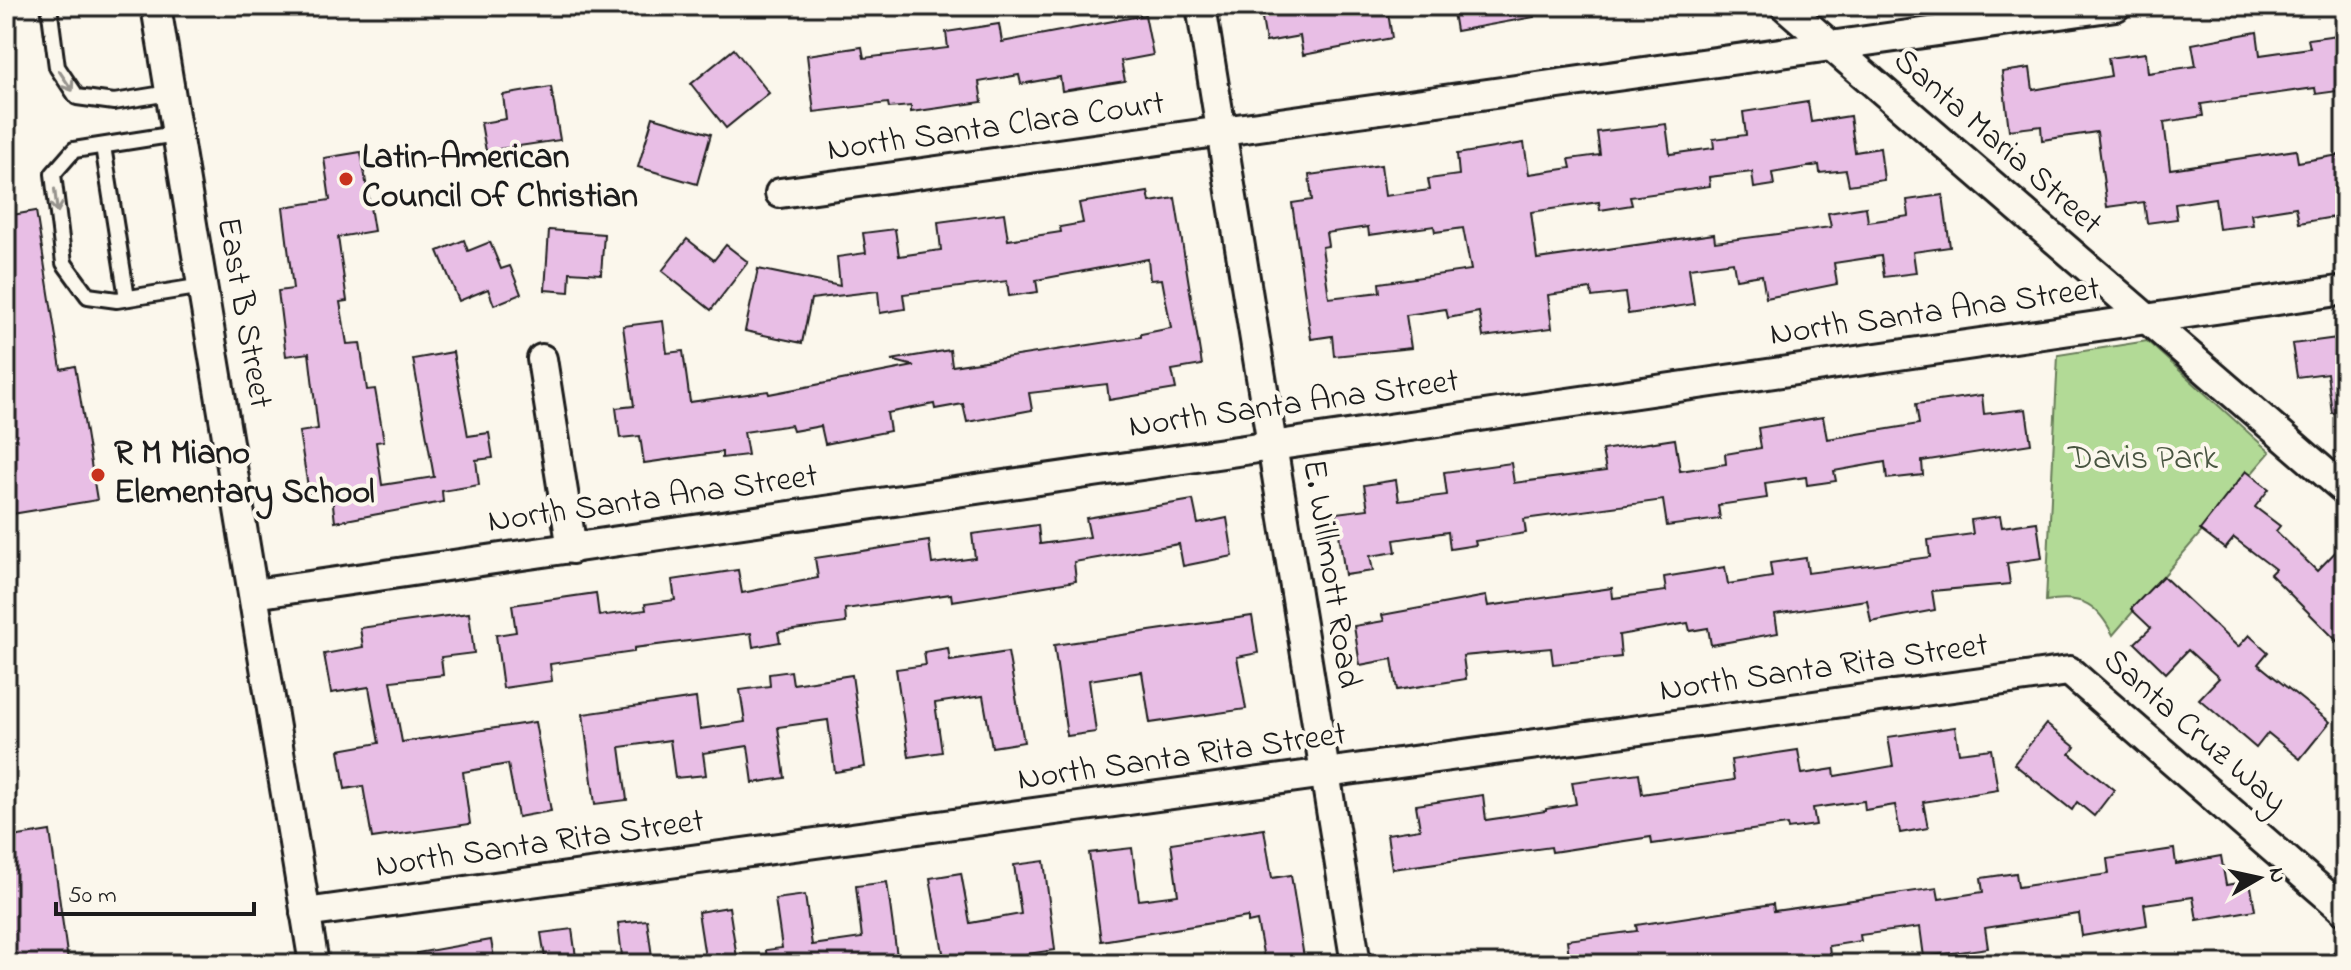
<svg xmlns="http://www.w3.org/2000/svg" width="2351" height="970" font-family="'Indie Flower',sans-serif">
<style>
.green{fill:#b2da96;stroke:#677b59;stroke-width:2}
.building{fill:#e8bee5;stroke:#1c1c1c;stroke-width:2;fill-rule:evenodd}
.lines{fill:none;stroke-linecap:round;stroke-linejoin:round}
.lane-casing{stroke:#1c1c1c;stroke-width:20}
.street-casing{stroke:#1c1c1c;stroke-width:34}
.lane{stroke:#fbf7ec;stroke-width:14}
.street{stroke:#fbf7ec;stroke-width:28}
.oneway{stroke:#97948e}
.poi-dot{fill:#c8321e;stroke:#fbf7ec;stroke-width:3}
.labels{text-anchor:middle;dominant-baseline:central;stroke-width:8;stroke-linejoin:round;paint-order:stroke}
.street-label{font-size:34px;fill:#1c1c1c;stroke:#fbf7ec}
.poi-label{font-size:34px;font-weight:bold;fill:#1c1c1c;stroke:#fbf7ec;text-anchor:start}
.park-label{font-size:34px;fill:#495541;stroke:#fbf7ec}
</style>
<rect width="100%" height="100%" fill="#fbf7ec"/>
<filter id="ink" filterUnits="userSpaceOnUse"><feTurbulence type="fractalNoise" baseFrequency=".0125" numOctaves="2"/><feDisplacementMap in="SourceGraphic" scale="16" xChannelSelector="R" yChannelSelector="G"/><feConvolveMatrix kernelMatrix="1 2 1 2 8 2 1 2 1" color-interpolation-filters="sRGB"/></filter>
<g filter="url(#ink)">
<path class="green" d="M2147 341 2270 452 2113 635C2097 604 2083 595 2046 601L2058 355Z"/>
<g class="building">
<path d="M1260 6H1387L1392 38 1303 55 1300 36 1266 42Z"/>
<path d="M1452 6H1533L1534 17 1456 31Z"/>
<path d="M1145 15 1153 55 1121 61 1125 81 1062 91 1060 77 1021 84 1019 75 979 82 982 102 911 112V106L889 108 888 103 814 112 807 55 862 47 864 58 948 48 946 32 999 24 1002 42Z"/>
<path d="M2257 32 2260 55 2310 48 2308 39 2345 34V90L2316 94 2315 88 2201 104 2203 116 2164 122 2170 169 2296 150 2298 162 2345 154V215L2299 223 2296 207 2251 214 2253 225 2219 229 2215 198 2175 204 2177 219 2147 223 2144 202 2107 207 2097 132 2042 140 2041 126 2009 130 2002 72 2030 68 2033 90 2111 76 2108 58 2146 53 2148 73 2196 66 2192 44Z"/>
<path d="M734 49 769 93 726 128 691 84Z"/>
<path d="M551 87 560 140 486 151 481 123 506 119 503 95Z"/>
<path d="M1808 102 1811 122 1850 116 1855 152 1880 148 1884 180 1849 185 1846 170 1820 173 1819 165 1772 173 1774 185 1754 188 1752 172 1709 177 1710 186 1630 197 1632 205 1600 210 1599 202 1531 212 1537 259 1714 234 1715 242 1831 227 1828 213 1866 207 1868 222 1909 216 1907 200 1943 195 1950 247 1913 252 1916 273 1884 277 1881 256 1834 263 1837 284 1766 298 1762 275 1736 279 1733 262 1689 268 1694 304 1628 314 1625 293 1592 297 1591 289 1548 295 1552 328 1483 337 1479 312 1448 318 1446 309 1406 315 1411 348 1334 356 1332 336 1311 339 1292 203 1312 200 1309 175 1381 165 1385 196 1430 190 1428 179 1459 175 1457 154 1524 143 1529 174 1571 168 1569 159 1600 155 1597 132 1666 124 1670 154 1714 148 1713 139 1746 135 1743 112ZM1434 226 1435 232 1463 228 1471 270 1379 283 1380 292 1329 298 1322 247 1328 246 1326 233 1368 227 1369 235Z"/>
<path d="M653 117 711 134 697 184 638 167Z"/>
<path d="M361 152 374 231 338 237 347 301 340 302 347 344 360 343 367 390 375 389 384 441 376 442 382 485 434 477 413 359 453 352 468 436 489 433 493 458 476 460 479 485 442 491 443 502 335 522 332 496 310 499 299 432 318 429 309 353 286 356 278 291 293 289 283 207 330 200 324 158Z"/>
<path d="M1148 192 1150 202 1175 198 1202 365 1172 370 1176 389 1109 400 1107 384 1029 393 1032 410 967 422 963 404 935 409 934 404 887 413 890 431 825 444 821 426 793 431 791 425 744 432 748 455 722 458V452L644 463 640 436 620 438 616 408 634 406 623 326 663 321 667 353 683 351 690 402 768 391 769 394 914 366 891 360 950 350 952 366 1141 337V334L1171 328 1162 279 1150 280 1148 259 1036 280 1038 292 1009 296 1007 281 903 294 905 309 880 313 878 291 811 299 802 343 745 331 758 269 840 286 837 257 866 253 863 233 895 229 899 256 941 250 938 222 1004 213 1008 240 1061 232 1060 227 1083 223 1079 203Z"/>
<path d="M36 211 61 369 75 366 97 500 6 515V216Z"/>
<path d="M549 230 604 234 601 274 570 272 569 292 545 290Z"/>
<path d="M687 239 714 260 726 245 748 262 711 310 662 271Z"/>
<path d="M464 240 468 251 490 242 501 269 510 266 521 294 494 305 488 289 459 301 438 251Z"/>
<path d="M2345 337V412L2332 413 2327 373 2297 377 2292 344Z"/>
<path d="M1982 395 1984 414 2026 409 2031 444 1922 461 1923 475 1887 479 1885 462 1834 471 1836 481 1807 485 1806 477 1765 483 1767 498 1718 505 1720 519 1667 526 1663 500 1524 519 1526 533 1475 541 1476 545 1450 549 1448 532 1394 540 1396 552 1370 556 1373 571 1345 575 1336 513 1368 509 1364 485 1396 480 1399 501 1447 495 1444 472 1511 463 1514 483 1606 471 1602 450 1675 439 1680 471 1726 464 1725 454 1761 448 1758 428 1823 417 1827 439 1919 424 1916 404Z"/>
<path d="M2246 471 2269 489 2255 507 2280 526 2276 531 2317 571 2345 542V649L2270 574 2275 569 2234 538 2225 549 2200 530Z"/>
<path d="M1193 500 1198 524 1227 518 1233 556 1183 566 1179 544 1074 562 1076 581 952 601 951 594 845 609 846 623 778 632 780 642 753 647 751 633 634 648V652L550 664 552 681 503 688 496 635 516 632 512 605 596 593 599 616 646 610 645 604 675 600 672 580 738 570 742 593 818 578 815 558 929 541 932 564 975 558 972 534 1038 525 1040 544 1090 537 1086 518Z"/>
<path d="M2000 516 2002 527 2037 522 2042 558 2007 563 2010 584 1932 591 1935 610 1871 622 1867 600 1813 608 1775 614 1778 633 1711 645 1708 628 1690 631 1688 623 1619 635 1621 657 1553 664 1551 648 1463 656 1466 679 1397 690 1392 659 1360 665 1354 626 1384 621 1382 615 1486 596 1488 606 1612 588 1613 598 1666 591 1664 577 1725 567 1728 584 1772 577 1770 563 1806 558 1808 573 1930 557 1928 540 1973 534 1971 520Z"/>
<path d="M2163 576 2238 647 2249 635 2268 652 2258 664 2330 722 2300 759 2268 733 2256 748 2199 699 2219 678 2188 650 2166 673 2135 643 2151 628 2131 609Z"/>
<path d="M469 613 474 653 441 657 443 675 391 681 402 742 535 722 551 811 518 817 508 764 463 772 470 824 372 838 363 786 345 789 339 750 379 743 369 687 331 693 324 654 363 647 360 628Z"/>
<path d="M1252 616 1258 653 1237 657 1246 709 1150 723 1142 672 1089 680 1096 732 1067 736 1054 645Z"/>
<path d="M948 648 950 661 1008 652 1024 742 992 747 983 696 935 703 942 752 909 757 896 669 926 665 924 652Z"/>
<path d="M791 671 793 684 852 675 865 767 835 772 828 720 778 727 785 778 753 783 748 746 703 753 706 775 675 778 670 740 620 747 627 800 595 804 583 714 696 698 700 729 745 722 740 690 770 686 769 674Z"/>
<path d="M2046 724 2075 747 2070 754 2114 790 2094 816 2077 802 2072 810 2014 764Z"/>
<path d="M1955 727 1959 753 1991 749 1998 790 1923 802 1928 828 1900 833 1895 805 1865 810 1864 801 1813 808 1816 825 1788 829 1787 825 1652 844 1651 837 1552 852 1551 847 1392 869 1387 834 1420 829 1416 805 1483 795 1486 820 1546 811V809L1576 804 1572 782 1639 773 1642 794 1734 780 1731 760 1798 750 1802 774 1834 769 1835 776 1893 766 1888 737Z"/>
<path d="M1264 829 1272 878 1291 875 1305 964H1265L1257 921 1248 923V917L1101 941 1089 853 1132 848 1139 900 1178 895 1171 843Z"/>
<path d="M50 831 68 961 6 964V838Z"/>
<path d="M2174 849 2176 864 2221 856 2226 885 2250 881 2255 910 2197 920 2193 897 2144 904 2147 925 2082 936 2079 914 2036 920 1985 928 1988 948 1924 957 1920 927 1860 935 1861 941 1829 946 1831 964H1764L1763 957 1712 964H1570L1567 940 1637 931 1636 925 1773 904 1774 911 1937 888 1939 899 1983 892 1981 878 2016 873 2018 887 2109 874 2107 859Z"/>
<path d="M1044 861 1055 950 1027 954 1029 964H945L930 878 961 873 970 923 1021 914 1014 865Z"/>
<path d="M887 882 898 964H767L766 950 782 948 775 899 805 895 812 945 862 938 856 886Z"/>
<path d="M729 907 738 964H706L698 912Z"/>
<path d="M647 920 653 964H623L618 923Z"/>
<path d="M572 929 577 964H546L541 933Z"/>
<path d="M491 940 495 964H418L417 953Z"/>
</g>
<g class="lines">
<defs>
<g id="lane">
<path d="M49 6 57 67 77 97 114 102 169 93"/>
<path d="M176 134 74 150 53 174 64 263 88 296 117 300 203 286"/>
<path d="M103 146 127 298"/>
</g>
<g id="street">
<path d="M156 6 314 964"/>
<path d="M1201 6 1356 964"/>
<path d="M1785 6 2345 490"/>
<path d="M780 193 2116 6"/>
<path d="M542 359 572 549"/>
<path d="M254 594 2345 290"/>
<path d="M305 913 2069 671 2345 911"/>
<path d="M2344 964H2345"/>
</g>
</defs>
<use href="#lane" class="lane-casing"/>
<use href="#street" class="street-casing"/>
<use href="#lane" class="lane"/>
<use href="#street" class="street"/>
</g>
<defs><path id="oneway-shaft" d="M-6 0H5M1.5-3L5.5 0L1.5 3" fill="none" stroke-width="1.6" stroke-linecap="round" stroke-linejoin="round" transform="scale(2)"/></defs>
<g class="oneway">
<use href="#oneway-shaft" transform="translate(66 81) rotate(56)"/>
<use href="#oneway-shaft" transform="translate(56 201) rotate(83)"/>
</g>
</g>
<g class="poi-dot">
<circle cx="346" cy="179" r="8"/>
<circle cx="98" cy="475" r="8"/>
</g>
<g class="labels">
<g class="street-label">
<text transform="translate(996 128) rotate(-8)">North Santa Clara Court</text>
<text transform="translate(1997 143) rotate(41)">Santa Maria Street</text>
<text transform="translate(243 313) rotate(80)">East B Street</text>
<text transform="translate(1935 313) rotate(-8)">North Santa Ana Street</text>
<text transform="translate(1294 405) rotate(-8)">North Santa Ana Street</text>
<text transform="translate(653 500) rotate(-8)">North Santa Ana Street</text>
<text transform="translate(1330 574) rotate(81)">E. Willmott Road</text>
<text transform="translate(1824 669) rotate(-8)">North Santa Rita Street</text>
<text transform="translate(2194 732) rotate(41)">Santa Cruz Way</text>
<text transform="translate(1182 758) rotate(-8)">North Santa Rita Street</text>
<text transform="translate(540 845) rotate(-8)">North Santa Rita Street</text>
</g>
<g class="poi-label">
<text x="362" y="159">Latin-American<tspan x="362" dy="39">Council Of Christian</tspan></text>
<text x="114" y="455">R M Miano<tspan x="114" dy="39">Elementary School</tspan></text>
</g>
<g class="park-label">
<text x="2143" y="460">Davis Park</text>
</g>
</g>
<rect width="2351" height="970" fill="none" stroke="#fbf7ec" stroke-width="32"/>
<rect x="16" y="16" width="2319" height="938" fill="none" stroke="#1c1c1c" stroke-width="3" filter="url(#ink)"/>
<g transform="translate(2259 878) rotate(81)" stroke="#fbf7ec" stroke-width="6" paint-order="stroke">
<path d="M0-6L14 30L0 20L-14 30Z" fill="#1c1c1c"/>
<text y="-12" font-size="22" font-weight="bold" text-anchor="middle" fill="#1c1c1c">N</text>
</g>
<path d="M56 902v12h198v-12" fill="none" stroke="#1c1c1c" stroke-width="4"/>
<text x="68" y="902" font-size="24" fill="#1c1c1c" stroke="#fbf7ec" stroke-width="6" paint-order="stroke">50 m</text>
</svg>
